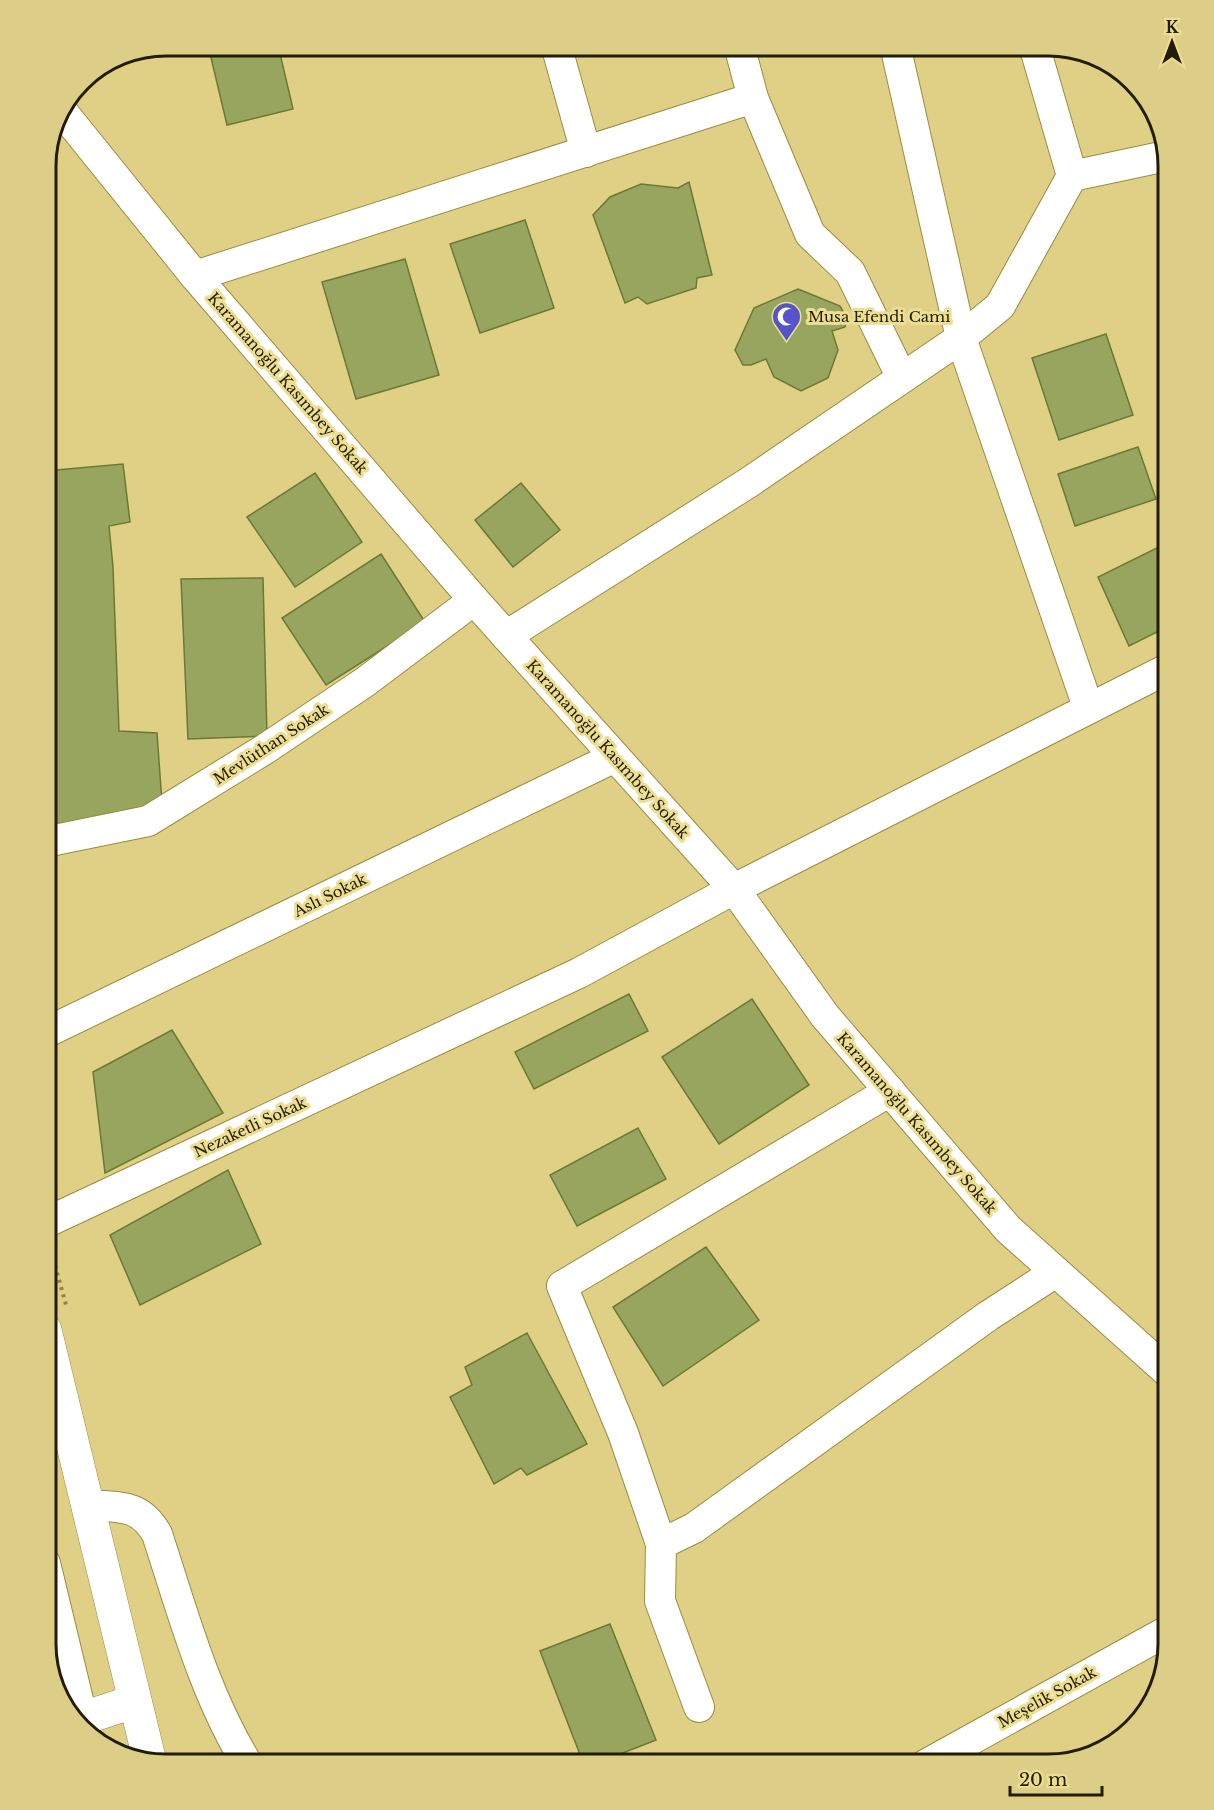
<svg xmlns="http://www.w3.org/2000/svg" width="1214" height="1810" font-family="'Libre Baskerville',serif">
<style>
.building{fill:#97a55f;stroke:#6c7933;stroke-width:1.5}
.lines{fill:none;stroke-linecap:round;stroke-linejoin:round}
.minor-casing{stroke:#9a8c42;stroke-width:32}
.major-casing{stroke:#9a8c42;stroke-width:34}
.path{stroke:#91854e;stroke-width:4;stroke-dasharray:3 4.5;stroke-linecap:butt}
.minor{stroke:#fff;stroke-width:30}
.major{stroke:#fff;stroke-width:33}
.labels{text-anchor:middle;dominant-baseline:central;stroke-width:6;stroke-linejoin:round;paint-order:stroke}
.poi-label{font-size:15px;fill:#221c00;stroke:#ecde93;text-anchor:start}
.street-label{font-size:15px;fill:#221c00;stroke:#ecde93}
.rim{fill:none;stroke:#221c00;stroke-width:3}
</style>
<rect width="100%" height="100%" fill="#dfd086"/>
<g class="building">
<path d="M208 45H278L293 109 227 125Z"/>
<path d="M689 182 712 275 697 278 696 288 647 304 638 297 625 303 593 215 610 197 641 184 678 188Z"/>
<path d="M525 220 554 308 480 333 450 244Z"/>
<path d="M405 259 439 375 356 399 322 282Z"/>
<path d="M798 289 840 306 847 318 845 327 832 331 838 350 828 378 801 391 774 377 766 359 751 365H743L735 350 754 308Z"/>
<path d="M1106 334 1133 415 1059 440 1032 358Z"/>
<path d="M1138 447 1156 499 1075 526 1058 474Z"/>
<path d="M123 464 130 522 109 526 113 567 119 731 157 733 162 803 106 822 45 824V471Z"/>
<path d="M315 473 362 542 295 587 247 517Z"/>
<path d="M521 483 560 530 513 567 475 520Z"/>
<path d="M1169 542V626L1129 646 1098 577Z"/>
<path d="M381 554 425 622 326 685 282 618Z"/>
<path d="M263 578 267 736 188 739 181 579Z"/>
<path d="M629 994 648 1031 534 1089 515 1052Z"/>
<path d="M752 999 809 1085 719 1144 662 1057Z"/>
<path d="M172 1030 223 1113 105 1173 93 1072Z"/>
<path d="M638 1128 666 1179 577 1226 550 1175Z"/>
<path d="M228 1170 261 1244 140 1305 110 1235Z"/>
<path d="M706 1247 759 1320 663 1386 613 1307Z"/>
<path d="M527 1333 587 1444 527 1475 521 1468 494 1484 450 1397 472 1385 465 1367Z"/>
<path d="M610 1624 656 1740 592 1765H584L540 1651Z"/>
<path d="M464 1756 467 1765H439Z"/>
</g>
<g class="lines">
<defs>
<g id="minor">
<path d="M556 45 586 152"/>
<path d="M739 45 753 98 810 234 850 272 902 378"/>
<path d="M895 45 961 338 1088 707"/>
<path d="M61 110 195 276 474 600 734 889 825 1016 1008 1229 1169 1373"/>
<path d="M1072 176 1166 156"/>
<path d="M195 276 753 98"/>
<path d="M506 636 748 483 961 338 1000 306 1072 176 1034 45"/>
<path d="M45 842 148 821 265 749 365 682 474 600"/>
<path d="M45 1033 615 757"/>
<path d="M890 1091 562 1286 623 1433 661 1544 694 1528 988 1316 1056 1272"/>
<path d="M45 1223 579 973 734 889 1169 668"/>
<path d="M88 1505C120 1508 139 1503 157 1534 183 1613 204 1694 248 1765"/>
<path d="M661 1544 660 1601 699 1707"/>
<path d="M45 1563 85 1729"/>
<path d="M925 1765 1169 1630"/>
</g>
<g id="major">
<path d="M45 1330 150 1762"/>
<path d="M84 1718 135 1701"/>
</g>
</defs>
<use href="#minor" class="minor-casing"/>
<use href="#major" class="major-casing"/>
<path class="path" d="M51 1251 66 1305"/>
<use href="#minor" class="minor"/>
<use href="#major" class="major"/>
</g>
<defs>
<symbol id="mosque-pin" viewBox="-11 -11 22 30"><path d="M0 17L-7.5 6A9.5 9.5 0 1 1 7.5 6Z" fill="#5554cb" stroke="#ecde93"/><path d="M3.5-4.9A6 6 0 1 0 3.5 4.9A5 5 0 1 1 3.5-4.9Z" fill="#fff"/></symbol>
</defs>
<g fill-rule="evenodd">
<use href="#mosque-pin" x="770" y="300" width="33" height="45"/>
</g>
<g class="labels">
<g class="poi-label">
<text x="808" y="316">Musa Efendi Cami</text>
</g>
<g class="street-label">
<text transform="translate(288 383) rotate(49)">Karamanoğlu Kasımbey Sokak</text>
<text transform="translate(271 744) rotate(-33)">Mevlüthan Sokak</text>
<text transform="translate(608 749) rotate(48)">Karamanoğlu Kasımbey Sokak</text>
<text transform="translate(330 895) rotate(-26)">Aslı Sokak</text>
<text transform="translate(917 1123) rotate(49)">Karamanoğlu Kasımbey Sokak</text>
<text transform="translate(250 1127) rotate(-25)">Nezaketli Sokak</text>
<text transform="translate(1047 1697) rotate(-29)">Meşelik Sokak</text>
</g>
</g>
<path d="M0 0H1214V1810H0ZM166 56H1048A110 110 0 0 1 1158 166V1644A110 110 0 0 1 1048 1754H166A110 110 0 0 1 56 1644V166A110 110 0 0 1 166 56Z" fill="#dcce87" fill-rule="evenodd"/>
<path class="rim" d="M166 56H1048A110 110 0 0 1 1158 166V1644A110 110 0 0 1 1048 1754H166A110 110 0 0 1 56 1644V166A110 110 0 0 1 166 56Z"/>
<g transform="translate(1172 42)" stroke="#ecde93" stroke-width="4.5" paint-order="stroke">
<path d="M0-4.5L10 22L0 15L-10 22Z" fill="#221c00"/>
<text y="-9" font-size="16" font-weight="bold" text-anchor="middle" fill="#221c00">K</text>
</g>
<path d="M1010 1786v9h92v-9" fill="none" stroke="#221c00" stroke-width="3"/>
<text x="1019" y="1786" font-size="18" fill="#221c00" stroke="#ecde93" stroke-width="4.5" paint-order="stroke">20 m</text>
</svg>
